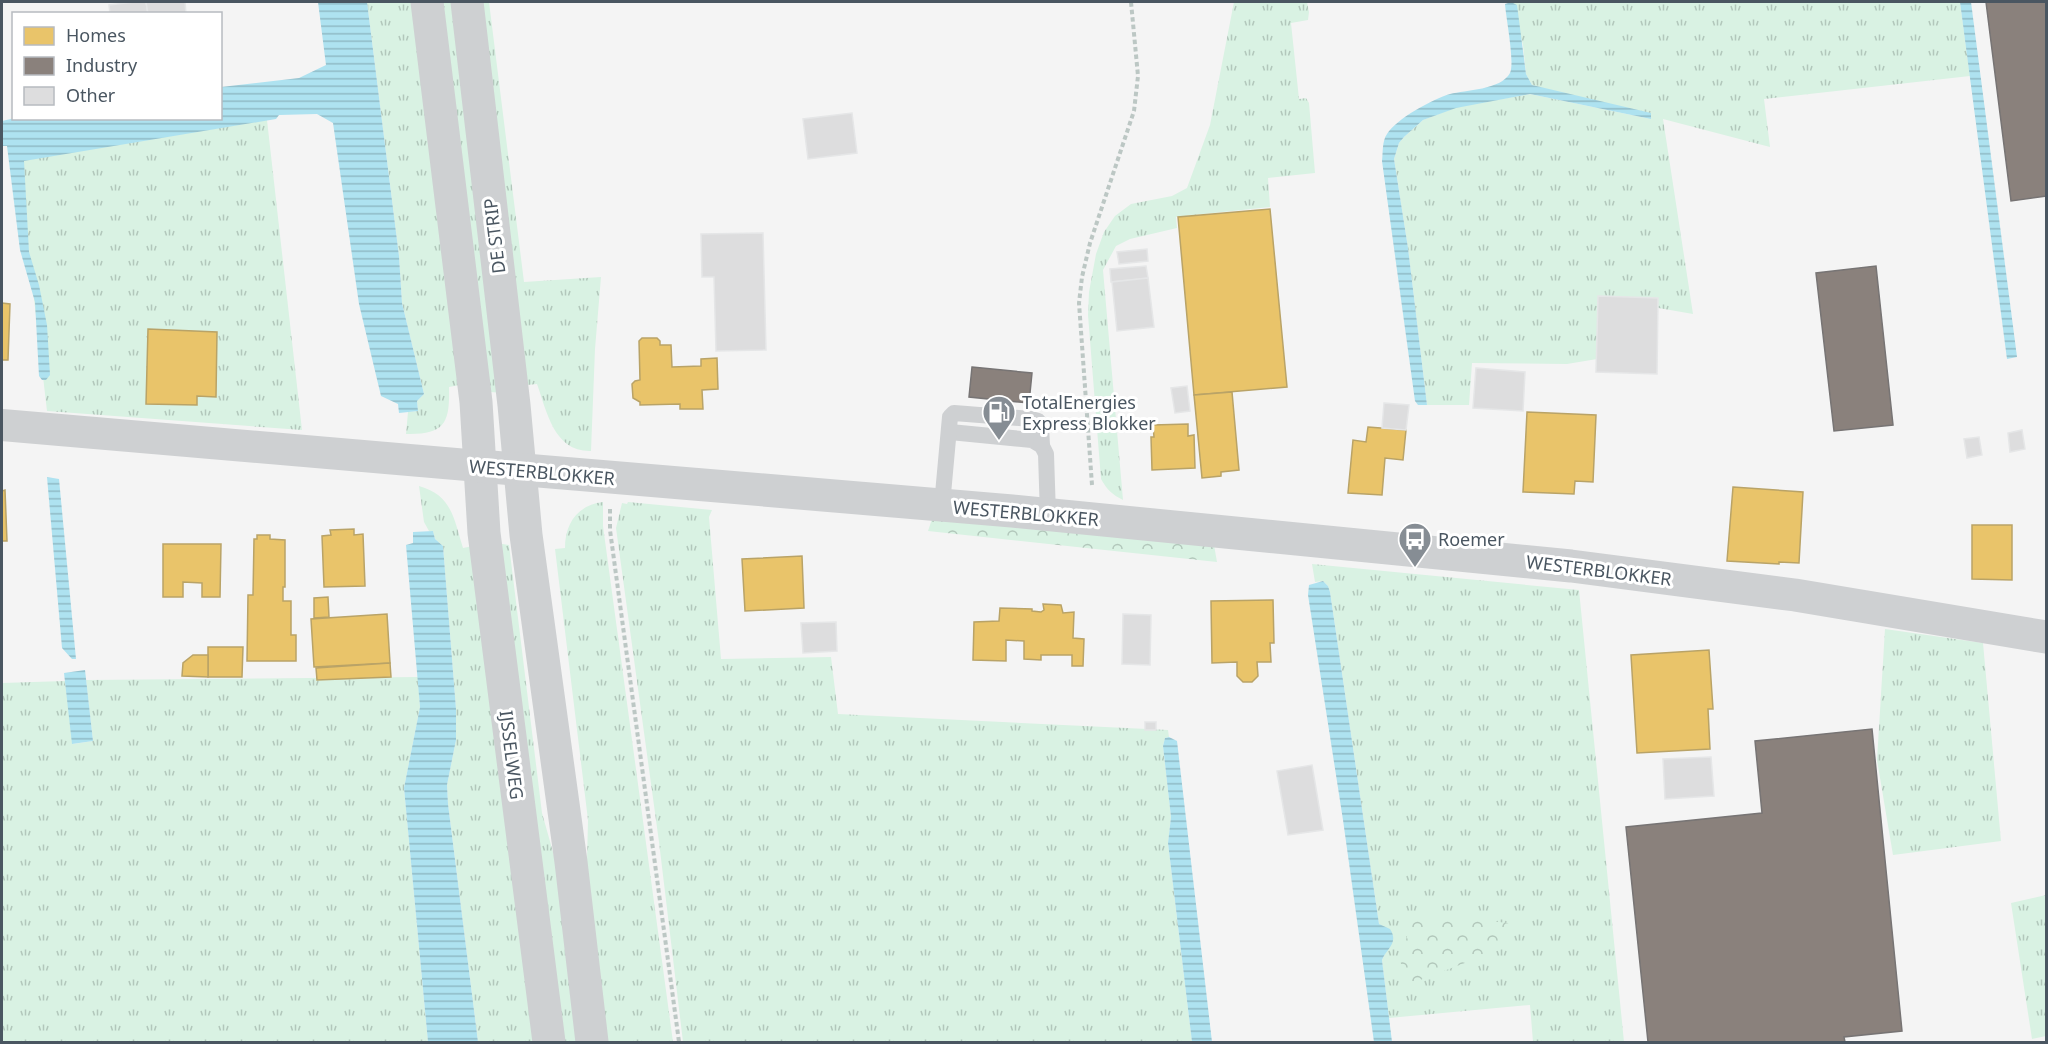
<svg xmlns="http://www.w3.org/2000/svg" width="2048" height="1044" font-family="'Noto Sans',sans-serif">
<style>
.grass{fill:url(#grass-tufts)}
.forest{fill:url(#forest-crowns)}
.water{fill:url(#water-rules)}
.homes{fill:#e9c46a;stroke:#b9a367;stroke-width:1.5}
.industry{fill:#8a817c;stroke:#777474;stroke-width:1.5}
.building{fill:#ddddde;stroke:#e5e6e7;stroke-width:1.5}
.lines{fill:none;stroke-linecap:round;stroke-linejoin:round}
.path{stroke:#bcc7c4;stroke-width:4;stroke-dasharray:4.5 3;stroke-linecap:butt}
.service{stroke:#ced0d2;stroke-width:16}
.minor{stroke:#ced0d2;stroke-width:32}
.tertiary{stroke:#ced0d2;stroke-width:33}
.labels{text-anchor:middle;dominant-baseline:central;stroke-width:6;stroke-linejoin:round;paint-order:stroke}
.street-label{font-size:18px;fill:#4a5661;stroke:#fff}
.poi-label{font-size:18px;fill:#4a5661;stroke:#fff;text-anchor:start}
</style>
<defs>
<pattern id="grass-tufts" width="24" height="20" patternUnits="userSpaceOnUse" patternTransform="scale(1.5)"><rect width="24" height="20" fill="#d9f2e3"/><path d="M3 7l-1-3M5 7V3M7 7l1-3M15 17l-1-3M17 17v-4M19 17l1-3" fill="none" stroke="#b2c7bb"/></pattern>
<pattern id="forest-crowns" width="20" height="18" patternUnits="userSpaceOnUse" patternTransform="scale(1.5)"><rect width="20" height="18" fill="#d9f2e3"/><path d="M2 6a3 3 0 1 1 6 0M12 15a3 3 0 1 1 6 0" fill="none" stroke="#b2c7bb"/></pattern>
<pattern id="water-rules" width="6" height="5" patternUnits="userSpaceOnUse" patternTransform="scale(1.5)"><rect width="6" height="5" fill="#aee2f0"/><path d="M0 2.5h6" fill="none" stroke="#90bac6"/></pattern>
</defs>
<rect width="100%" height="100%" fill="#f4f4f4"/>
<g class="grass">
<path d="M367 2H412L460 385 449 387C450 423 445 435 406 434L408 412 418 411 417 401 424 394 402 303 399 256Z"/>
<path d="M441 2H458L505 393 490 392Z"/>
<path d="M475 2H489L524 282 601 277 595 349 591 451C554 452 547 412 537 384L527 385Z"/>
<path d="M1234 2H1307L1309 12 1308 20 1291 23 1299 99 1306 98 1309 103 1315 173 1268 178 1270 207 1176 217 1177 228 1130 239 1116 246 1103 270 1123 500C1113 495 1107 490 1101 479L1088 315 1089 292 1096 254 1104 232 1115 216 1131 204 1172 196 1187 188 1210 125Z"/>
<path d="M1511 2H1960L1970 76 1764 99 1770 147 1663 119 1693 314 1607 299 1597 359 1567 364 1472 363 1469 405H1427L1408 248 1394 159 1399 143 1404 137 1423 120 1456 107 1530 94 1651 119 1532 85 1526 74 1523 45Z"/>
<path d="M267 120 302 430 47 411 18 161Z"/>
<path d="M419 486C452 495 454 519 463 548L473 546 540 1042H478L448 804 447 785 456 740V709L443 546 435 539 433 531H429L424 522Z"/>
<path d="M603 502V526L673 1042H603L586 903 588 820 555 549 565 548C565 523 578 505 603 502Z"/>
<path d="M628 502 712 510 709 517 721 659 831 657 838 714 1168 730 1169 737 1165 738 1163 746 1171 817 1168 843 1192 1042H683L659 842 616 528 622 503 627 504Z"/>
<path d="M496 543 509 545 542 813 569 909 585 1042H558Z"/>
<path d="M1312 564 1579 590 1624 1042H1533L1530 1005 1389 1018 1382 960 1385 954 1381 926 1379 924 1330 592 1328 586 1323 581 1315 582Z"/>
<path d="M1885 629 1983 643 2001 841 1893 855 1877 760Z"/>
<path d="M418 677 420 707 404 788 428 1042H2V683L65 681 73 744 93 741 86 680Z"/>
<path d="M2046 895V1036L2032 1039 2011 903Z"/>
</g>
<g class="forest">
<path d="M932 519 1214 545 1217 562 928 531Z"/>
<path d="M1414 913 1508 923 1512 945 1407 985 1400 960Z"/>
</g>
<g class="water">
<path d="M318 2H367L399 256 402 303 424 394 417 401 418 411 399 413 398 404 381 396 359 304 333 123 317 114 279 115 276 119 24 161 29 252 39 285 47 325 50 375 46 380H42L39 376 35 302 20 250 7 146H2V121L15 118H220L221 87 299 78 326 65Z"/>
<path d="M1511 2 1517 5 1526 74 1532 85 1651 113V119L1530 94 1456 108 1423 120 1404 137 1399 143 1394 159 1408 248 1427 405H1418L1415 401 1382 161C1383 152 1382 141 1387 134 1396 119 1433 99 1450 94 1465 90 1501 90 1510 73 1515 63 1506 18 1505 4Z"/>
<path d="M1960 2H1971L2017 357 2007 359Z"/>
<path d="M47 477 59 479 76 659H72L62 648Z"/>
<path d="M433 531 435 539 443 546 456 709V740L447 785 448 804 478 1042H428L404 788 420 707 406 545 413 543V532Z"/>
<path d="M1323 581 1328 586 1330 592 1379 924 1390 929C1399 943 1387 948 1382 960L1392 1042H1374L1343 820 1308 595 1309 585Z"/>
<path d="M85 670 93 741 72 744 64 673Z"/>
<path d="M1169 737 1177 741 1212 1042H1192L1168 843 1171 817 1163 746 1165 738Z"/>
</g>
<g class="homes">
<path d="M1270 209 1287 387 1194 395 1178 217Z"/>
<path d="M2 303 10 304 8 360H2Z"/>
<path d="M148 329 217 332 216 397 197 396V405L146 404Z"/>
<path d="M642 338H657L660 341V345H671L672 367 701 366V359L717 358 718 389 702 390 703 409H680V404L640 405V402L633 398 632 384 635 381 640 380 639 341Z"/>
<path d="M1232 392 1239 470 1221 472V476L1202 478 1194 395Z"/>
<path d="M1527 412 1596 415 1593 482 1575 481 1574 494 1523 492Z"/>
<path d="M1188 424V436L1194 435 1195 468 1152 470 1151 437H1154L1153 425Z"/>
<path d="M1368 427 1406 430 1403 460 1385 458 1382 495 1348 493 1353 440 1366 442Z"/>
<path d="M1733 487 1803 492 1799 563 1779 562V564L1727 561Z"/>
<path d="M5 490 7 541H2V491Z"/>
<path d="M1972 525H2012V580L1972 579Z"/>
<path d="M354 529V535L363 534 365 586 324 587 322 536 331 535 330 530Z"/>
<path d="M257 535H270V539L285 540V587H283V601H291V635H296V661H247L248 595H253L254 539H257Z"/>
<path d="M163 544H221L220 597H202V583L183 582V597H163Z"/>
<path d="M802 556 804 608 745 611 742 559Z"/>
<path d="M328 597 329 617 314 618V598Z"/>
<path d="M1273 600 1274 643H1270L1271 662H1257L1258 676 1252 682H1243L1237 676V662L1212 663 1211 601Z"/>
<path d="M1043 604 1061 605 1063 613 1074 612 1073 638 1084 639 1083 666H1072V655H1041V660L1024 659V641L1006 640V661L973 660 974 622 999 621 1000 608 1032 609V611L1041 612 1044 610Z"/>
<path d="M387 614 390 663 314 667 311 619Z"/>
<path d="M208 647H243L242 677H208Z"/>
<path d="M1709 650 1713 709H1708L1710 749 1637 753 1631 655Z"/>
<path d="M193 655H208V677L182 676 183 663Z"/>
<path d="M390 663 391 677 317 680 316 668Z"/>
</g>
<g class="industry">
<path d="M1986 2H2046V196L2011 201Z"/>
<path d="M1876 266 1893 425 1834 431 1816 273Z"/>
<path d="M972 367 1032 373 1029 403 969 397Z"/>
<path d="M1872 729 1902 1031 1844 1037 1845 1042H1648L1626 827 1762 813 1755 741Z"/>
</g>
<g class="building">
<path d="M134 2H146L148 14H110L109 5Z"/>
<path d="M146 2H185L186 14H148Z"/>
<path d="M852 113 857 153 808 159 803 119Z"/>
<path d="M763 233 766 350 716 351 714 277H702L701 234Z"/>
<path d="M1147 249 1148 261 1119 264 1117 252Z"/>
<path d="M1146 266 1148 278 1111 282 1110 269Z"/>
<path d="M1148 278 1154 327 1117 331 1112 282Z"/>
<path d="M1598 296 1658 298 1657 374 1596 372Z"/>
<path d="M1476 368 1525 372 1523 411 1473 408Z"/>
<path d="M1187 386 1190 411 1175 413 1171 388Z"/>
<path d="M1384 403 1409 405 1406 430 1382 428Z"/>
<path d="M2022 430 2025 449 2010 452 2008 433Z"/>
<path d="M1979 437 1982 455 1967 458 1964 439Z"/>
<path d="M1123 614 1151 615 1150 665 1122 664Z"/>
<path d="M836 622 837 651 803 653 801 623Z"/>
<rect x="1145" y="722" width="11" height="8"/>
<path d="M1711 757 1714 796 1665 799 1663 759Z"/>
<path d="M1312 765 1323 830 1288 835 1277 771Z"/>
</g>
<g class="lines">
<g class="path">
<path d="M1092 485 1079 303 1082 277 1090 243 1134 111 1138 76 1131 2"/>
<path d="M610 509V530L679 1042"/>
</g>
<g class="service">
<path d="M950 432 1032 440 1042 446 1046 454 1048 515"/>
<path d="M942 505 950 417 954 413 1031 419 1038 421 1041 425 1042 446"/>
</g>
<path class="minor" d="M2 425 479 466"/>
<g class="tertiary">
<path d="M427 2 476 402 484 533 549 1042"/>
<path d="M467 2 514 405 526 535 571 862 592 1042"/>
<path d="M479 466 1012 511 1571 566 1795 595 2046 637"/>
</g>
</g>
<defs>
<symbol id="fuel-pin" viewBox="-11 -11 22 30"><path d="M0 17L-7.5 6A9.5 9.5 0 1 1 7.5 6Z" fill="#868d94" stroke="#fff"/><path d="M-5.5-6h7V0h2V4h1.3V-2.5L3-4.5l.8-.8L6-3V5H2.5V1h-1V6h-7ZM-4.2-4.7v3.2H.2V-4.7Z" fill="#fff"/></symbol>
<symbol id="bus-pin" viewBox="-11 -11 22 30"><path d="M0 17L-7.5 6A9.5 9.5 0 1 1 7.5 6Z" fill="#868d94" stroke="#fff"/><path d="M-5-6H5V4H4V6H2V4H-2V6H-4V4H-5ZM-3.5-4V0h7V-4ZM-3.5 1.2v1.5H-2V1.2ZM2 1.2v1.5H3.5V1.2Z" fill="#fff"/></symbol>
</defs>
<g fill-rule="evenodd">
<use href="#fuel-pin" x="980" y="393" width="38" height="52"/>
<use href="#bus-pin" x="1396" y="520" width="38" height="52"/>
</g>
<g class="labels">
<g class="street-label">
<text transform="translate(494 236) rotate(-97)">DE STRIP</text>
<text transform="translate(542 472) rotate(5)">WESTERBLOKKER</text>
<text transform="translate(1026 513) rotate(5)">WESTERBLOKKER</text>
<text transform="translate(1599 570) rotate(7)">WESTERBLOKKER</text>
<text transform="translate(512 755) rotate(83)">IJSSELWEG</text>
</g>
<g class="poi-label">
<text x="1022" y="402">TotalEnergies<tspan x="1022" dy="21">Express Blokker</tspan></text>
<text x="1438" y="539">Roemer</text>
</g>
</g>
<rect width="2048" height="1044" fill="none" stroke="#4a5661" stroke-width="6"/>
<rect x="12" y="12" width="210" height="108" fill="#ffffff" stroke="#b7bbc0" stroke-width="1.5"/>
<rect x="24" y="27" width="30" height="18" fill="#e9c46a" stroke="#b7bbc0" stroke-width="1.5"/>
<text x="66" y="42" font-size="18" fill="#4a5661">Homes</text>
<rect x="24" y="57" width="30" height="18" fill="#8a817c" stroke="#b7bbc0" stroke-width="1.5"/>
<text x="66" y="72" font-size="18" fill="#4a5661">Industry</text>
<rect x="24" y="87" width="30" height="18" fill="#ddddde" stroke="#b7bbc0" stroke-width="1.5"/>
<text x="66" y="102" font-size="18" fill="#4a5661">Other</text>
</svg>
